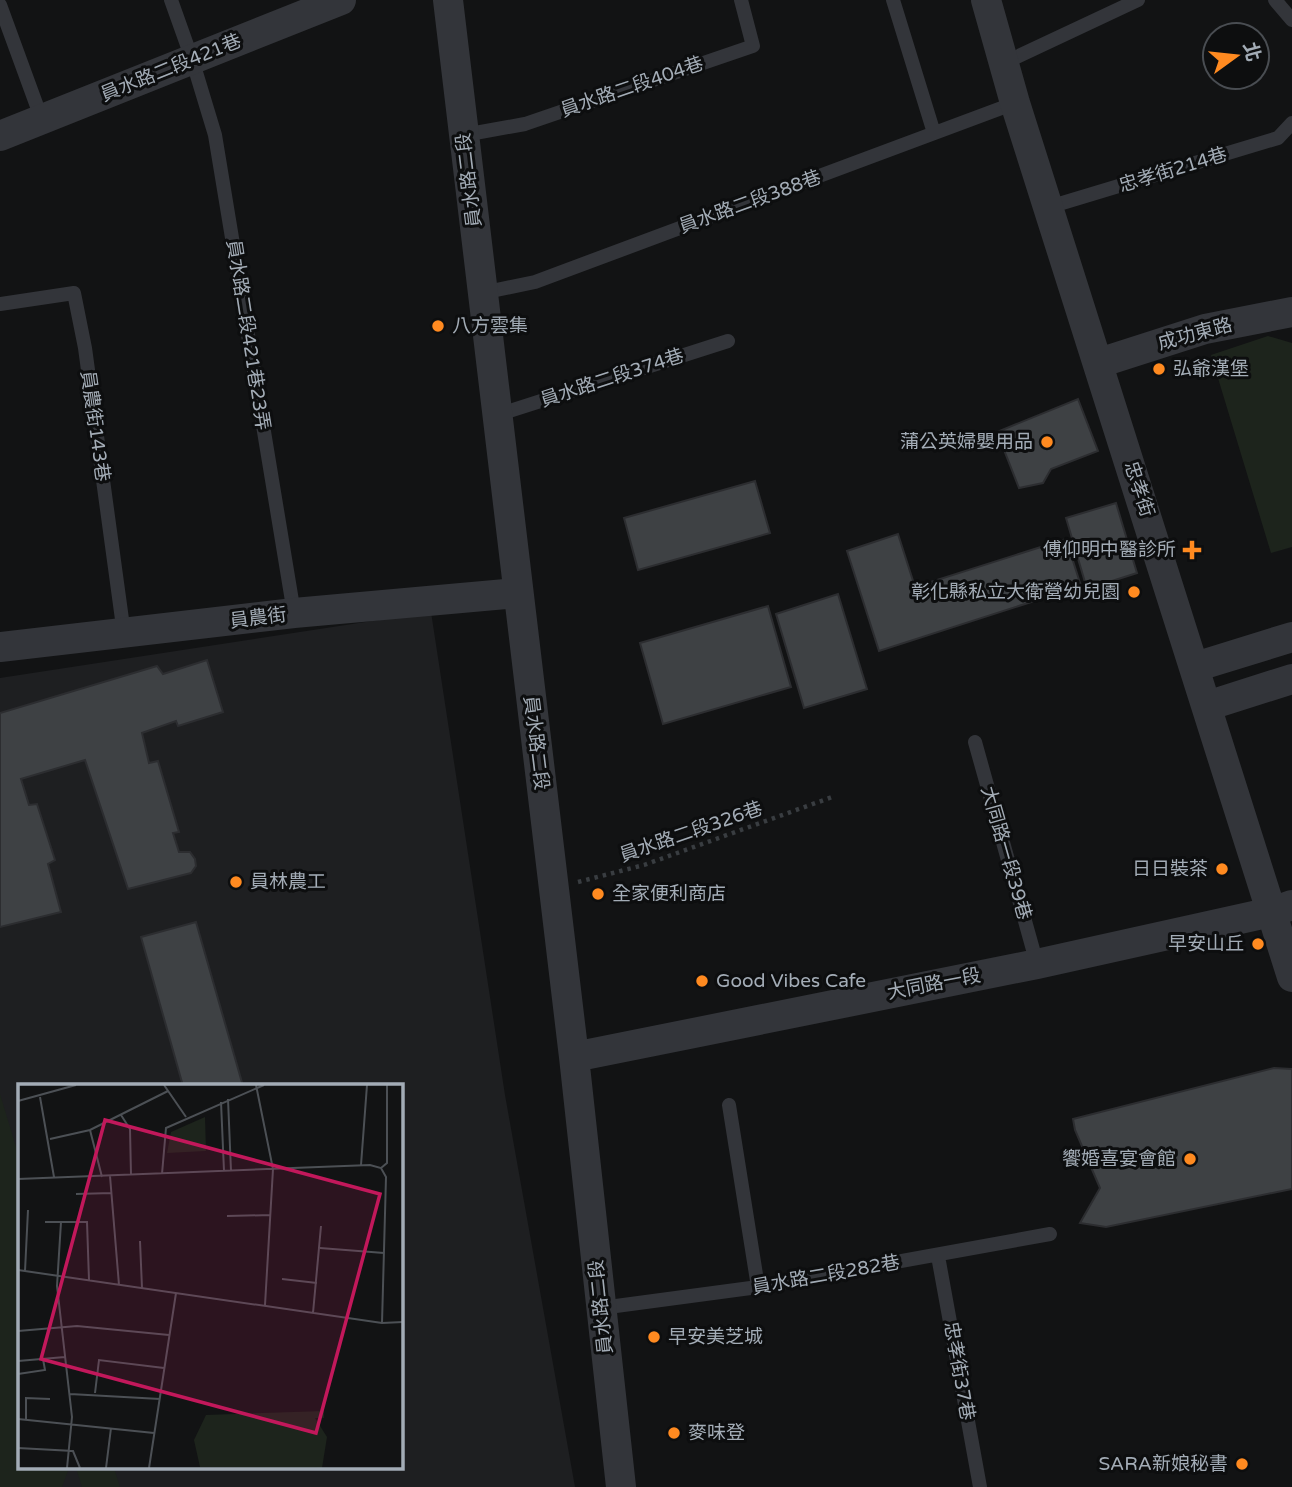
<svg xmlns="http://www.w3.org/2000/svg" width="1292" height="1487" font-family="'Varela Round','Noto Sans TC',sans-serif">
<rect width="100%" height="100%" fill="#121314"/>
<path fill="#1e1f21" fill-rule="evenodd" d="M431,612L505,1095L575,1487H0V678ZM19,1086H401V1468H19Z"/>
<path fill="#1d241c" d="M1268,336L1292,343V547L1271,553L1211,355Z
M0,1094L19,1157V1468H69L62,1487H0Z
M76,1468H114L120,1487H82Z"/>
<path fill="#3e4144" stroke="#2c2d30" stroke-width="2" d="M1078,399L1098,451L1051,469L1043,483L1019,488L997,432Z
M755,481L770,533L638,570L624,518Z
M1116,503L1137,573L1087,589L1066,518Z
M898,534L915,587L1066,539L1081,586L879,651L847,551Z
M838,594L867,689L804,708L776,614Z
M768,606L791,687L663,724L640,643Z
M207,660L223,712L178,726L176,721L142,733L149,763L158,761L179,832L173,833L179,852H190L195,859L196,866L191,873L128,889L85,760L21,779L29,805L37,804L55,860L48,864L61,912L0,927V713L157,666L163,674Z
M196,922L243,1086H183L141,937Z
M1274,1068L1292,1069V1189L1106,1227L1080,1223L1100,1188L1075,1130L1073,1119Z"/>
<g fill="none" stroke-linecap="round" stroke-linejoin="round">
<path stroke="#393d41" stroke-width="4.5" stroke-dasharray="3.5 5" stroke-linecap="butt" d="M578,882L644,865L835,796"/>
<path stroke="#33353a" stroke-width="14" d="M171,0L192,59L215,135L294,613
M893,0L934,133
M1275,0L1292,20
M0,5L42,120
M1004,63L1138,0
M464,135L525,124L753,46L741,0
M1049,207L1278,138L1292,123
M482,293L535,282L1015,103
M0,304L74,293L85,348L124,634
M497,415L728,341
M975,742L1037,964
M729,1105L758,1287
M938,1256L980,1487
M601,1308L758,1287L1050,1234"/>
<path stroke="#33353a" stroke-width="30" d="M448,0L574,1057L621,1487
M986,0L1015,103L1292,977
M0,136L341,0
M1099,363L1205,329L1292,312
M0,647L294,613L517,593
M1195,667L1292,637
M1207,706L1292,679
M574,1057L1037,964L1272,912L1292,905"/>
</g>
<g fill="#ff8a20" stroke="#0d0e0f" stroke-width="2.5">
<circle cx="438" cy="326" r="7"/>
<circle cx="1159" cy="369" r="7"/>
<circle cx="1047" cy="442" r="7"/>
<path d="M1188.5 539.5h7v7h7v7h-7v7h-7v-7h-7v-7h7z"/>
<circle cx="1134" cy="592" r="7"/>
<circle cx="1222" cy="869" r="7"/>
<circle cx="236" cy="882" r="7"/>
<circle cx="598" cy="894" r="7"/>
<circle cx="1258" cy="944" r="7"/>
<circle cx="702" cy="981" r="7"/>
<circle cx="1190" cy="1159" r="7"/>
<circle cx="654" cy="1337" r="7"/>
<circle cx="674" cy="1433" r="7"/>
<circle cx="1242" cy="1464" r="7"/>
</g>
<g text-anchor="middle" dominant-baseline="central" stroke-width="6" stroke-linejoin="round" paint-order="stroke">
<g font-size="19" fill="#a3acb6" stroke="#0d0e0f">
<text transform="translate(171 68) rotate(-22)">員水路二段421巷</text>
<text transform="translate(632 87) rotate(-19)">員水路二段404巷</text>
<text transform="translate(1173 170) rotate(-17)">忠孝街214巷</text>
<text transform="translate(469 180) rotate(-97)">員水路二段</text>
<text transform="translate(750 202) rotate(-20)">員水路二段388巷</text>
<text transform="translate(1195 334) rotate(-15)">成功東路</text>
<text transform="translate(248 335) rotate(81)">員水路二段421巷23弄</text>
<text transform="translate(612 378) rotate(-18)">員水路二段374巷</text>
<text transform="translate(95 426) rotate(82)">員農街143巷</text>
<text transform="translate(1139 489) rotate(72)">忠孝街</text>
<text transform="translate(258 618) rotate(-7)">員農街</text>
<text transform="translate(536 743) rotate(83)">員水路二段</text>
<text transform="translate(691 832) rotate(-19)">員水路二段326巷</text>
<text transform="translate(1006 853) rotate(74)">大同路一段39巷</text>
<text transform="translate(934 984) rotate(-11)">大同路一段</text>
<text transform="translate(826 1275) rotate(-10)">員水路二段282巷</text>
<text transform="translate(601 1307) rotate(-96)">員水路二段</text>
<text transform="translate(959 1371) rotate(80)">忠孝街37巷</text>
</g>
<g font-size="19" fill="#a3acb6" stroke="#0d0e0f" text-anchor="start">
<text x="452" y="326">八方雲集</text>
<text x="1173" y="369">弘爺漢堡</text>
<text x="1033" y="442" text-anchor="end">蒲公英婦嬰用品</text>
<text x="1176" y="550" text-anchor="end">傅仰明中醫診所</text>
<text x="1120" y="592" text-anchor="end">彰化縣私立大衛營幼兒園</text>
<text x="1208" y="869" text-anchor="end">日日裝茶</text>
<text x="250" y="882">員林農工</text>
<text x="612" y="894">全家便利商店</text>
<text x="1244" y="944" text-anchor="end">早安山丘</text>
<text x="716" y="981">Good Vibes Cafe</text>
<text x="1176" y="1159" text-anchor="end">饗婚喜宴會館</text>
<text x="668" y="1337">早安美芝城</text>
<text x="688" y="1433">麥味登</text>
<text x="1228" y="1464" text-anchor="end">SARA新娘秘書</text>
</g>
</g>
<g transform="translate(18 1084)">
<rect width="385" height="385" fill="#121314"/>
<path d="M187,33L188,67L149,69L153,48ZM306,327V334H297L309,353L304,384L182,383L176,356L188,331Z" fill="#1d241c"/>
<path fill="none" stroke="#4c5055" stroke-width="2" d="M146,1L168,33M238,1L255,85L247,221M22,13L36,93M210,15L213,87M0,17L58,1M203,18L206,87M103,31L112,45L113,91M72,46L84,93M32,55L72,46L150,7M343,81L349,1M363,84L369,79V1M144,90L148,44L246,1M92,92L101,201M0,95L352,81L363,84L368,93L364,239M58,110L94,109M209,132L253,131M27,138H43L39,202L54,333L49,384M43,138H69L71,196M122,157L124,204M302,164L366,169M0,186L364,239L385,238M7,187L10,126M264,195L299,199M295,229L303,142M0,247L59,242L151,251M0,277L47,273M0,290L27,286L25,275M77,309L81,276L146,284M52,310L142,315M0,335L136,349M8,336V314L32,315M0,364L55,367L62,384M88,384L93,344M131,384L158,209"/>
<path fill="#c2185b" fill-opacity="0.15" stroke="#c2185b" stroke-width="3.5" d="M87,36L362,110L298,349L23,275Z"/>
<rect width="385" height="385" fill="none" stroke="#a3acb6" stroke-width="3.5"/>
</g>
<g transform="translate(1236 56) rotate(75)"><circle r="33" fill="#0d0e0f" stroke="#494d52" stroke-width="2"/>
<path d="M0-5L12 26L0 18L-12 26Z" fill="#ff8a20"/>
<text y="-10" font-size="19" font-weight="bold" text-anchor="middle" fill="#a3acb6">北</text>
</g>
</svg>
